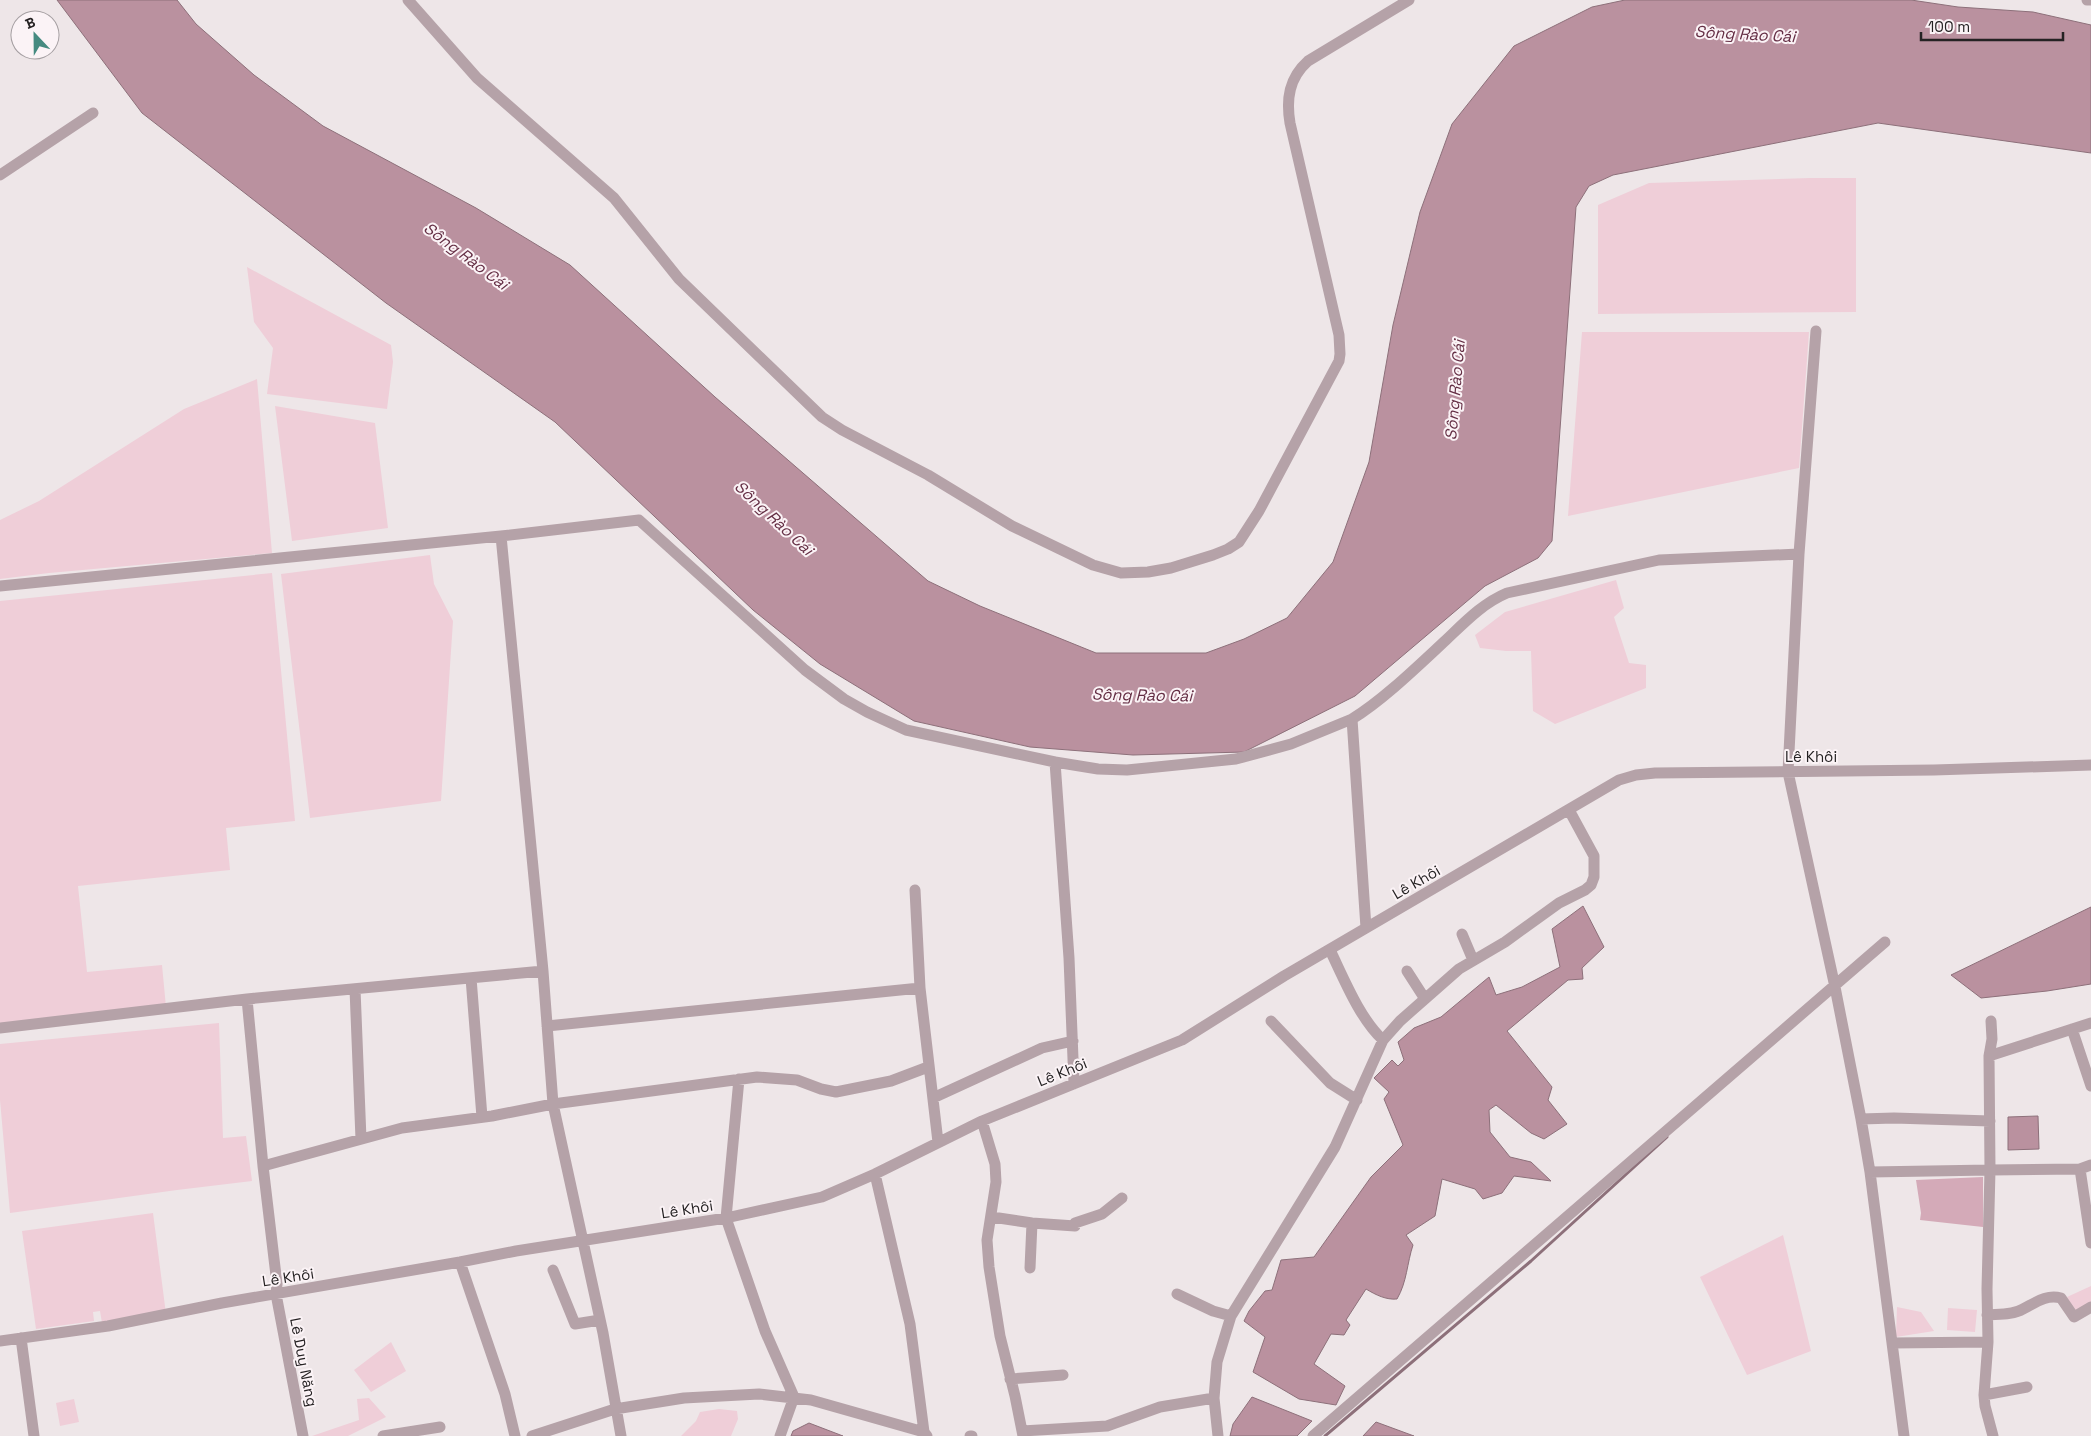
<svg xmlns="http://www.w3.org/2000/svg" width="2091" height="1436" font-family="'Space Grotesk',sans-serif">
<rect width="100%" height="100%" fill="#eee6e8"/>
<path fill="#efced8" d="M1810,178H1856V312L1598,314V205L1649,183Z
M247,267L391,345L393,362L387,409L267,394L273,348L254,322Z
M1582,332H1809L1799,468L1568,516Z
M257,379L272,553L49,573L0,579V520L39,501L184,409Z
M275,406L375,423L388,528L292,541Z
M430,555L434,584L453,621L441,801L310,818L281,574Z
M272,573L295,821L226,828L230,870L78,886L87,972L162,965L166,1007L0,1024V601Z
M1616,580L1624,608L1614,617L1629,663L1646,665V688L1555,724L1533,711L1531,651H1506L1480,648L1475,635L1505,612Z
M219,1023L223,1138L246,1136L252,1181L177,1190L10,1213L0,1100V1044Z
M153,1213L166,1314L102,1323L100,1311L93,1312L94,1321L36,1329L22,1231Z
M1783,1235L1811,1351L1747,1375L1700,1277Z
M2091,1286V1302L2074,1313L2067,1297Z
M1897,1307L1921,1312L1934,1331L1896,1337Z
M1948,1308L1977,1310L1975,1332L1947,1330Z
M391,1342L406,1371L371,1392L354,1370Z
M369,1398L386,1417L348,1436H312L359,1420L357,1399Z
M74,1399L79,1422L60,1426L56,1403Z
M719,1409L737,1411L738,1419L731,1436H681L696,1421L700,1412Z"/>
<path fill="#d4aab8" d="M1983,1177V1227L1920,1220L1921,1213L1916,1180Z"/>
<path fill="#ba919f" stroke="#8d707a" d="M57,0H177L196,24L254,75L323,126L476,208L570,265L715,397L928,581L980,606L1096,653H1206L1244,639L1287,618L1333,562L1369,462L1393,325L1420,212L1452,124L1514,46L1592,7L1625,0H1911L1958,7L2033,12L2091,25V153L1878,123L1613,175L1589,186L1576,207L1552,541L1538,558L1485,586L1355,696L1244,752L1133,755L1030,747L914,721L820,664L753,610L555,422L386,303L142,113Z
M1583,906L1604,947L1582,968L1583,979L1568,980L1507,1031L1552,1087L1548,1100L1567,1124L1544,1139L1531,1133L1496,1105L1489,1110L1490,1132L1510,1157L1531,1162L1551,1181L1514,1176L1502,1193L1483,1199L1475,1189L1442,1179L1435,1216L1406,1235L1413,1245C1407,1263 1407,1282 1397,1299C1386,1300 1376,1295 1366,1289L1346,1320L1350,1325L1344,1335L1331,1334L1314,1364L1345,1386L1336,1405L1299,1399L1253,1372L1265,1337L1244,1321L1249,1311L1265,1291L1272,1290L1281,1260L1314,1257L1371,1177L1403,1145L1384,1099L1389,1092L1374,1078L1392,1060L1398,1066L1404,1060L1398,1042L1414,1028L1441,1017L1489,977L1496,995L1522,987L1560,967L1552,929Z
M2091,907V984L2047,991L1981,998L1951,975Z
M2038,1116L2039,1149L2008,1150V1117Z
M1252,1397L1312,1421L1297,1436H1230L1233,1424Z
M1376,1422L1414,1436H1363Z
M809,1423L843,1436H791L793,1431Z"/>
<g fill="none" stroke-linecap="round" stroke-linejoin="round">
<path stroke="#8d707a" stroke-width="3" d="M1325,1436L1531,1261L1667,1137"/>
<path stroke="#b5a2a8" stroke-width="11" d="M408,0L477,78L614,198L679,279L822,417L842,430L928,475L1012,526L1093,565L1121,573L1148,572L1171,568L1213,555L1228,549L1239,542L1259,511L1339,361L1340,354L1339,335L1290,123C1286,99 1289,78 1308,61L1409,0
M2087,0H2091
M0,175L93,113
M1816,331L1799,554L1788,772L1835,987L1861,1119L1870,1172
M501,536L543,971L553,1104L603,1333L621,1436
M0,586L501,536L639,520L805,670L844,699L867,712L906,730L1055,762
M915,890L920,988L938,1142
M1366,928L1352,719C1382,701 1419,665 1446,640C1465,622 1483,603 1507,593L1659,560L1799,554
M1462,934L1473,960
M1330,950C1344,979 1360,1019 1383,1040
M1407,971L1425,999
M471,978L482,1117
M355,989L361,1139
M247,999L263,1166L277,1284L276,1294L303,1436
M1271,1021L1330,1083L1357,1100
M547,1026L920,988
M0,1028L247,999L543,971
M2072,1029L2091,1086
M1989,1056L1992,1039L1991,1021
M739,1079L726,1218L765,1331L794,1397L780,1436
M1074,1084L1069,958L1055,762L1098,769L1127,770L1236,759L1291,744L1352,719
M933,1098L1042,1048L1073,1041
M1861,1119L1894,1118L1990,1121
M982,1121L995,1164L996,1182L987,1240L989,1267L1000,1336L1015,1396L1023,1436
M263,1166L402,1128L492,1116L553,1104L757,1077L797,1080L821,1089L836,1092L891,1081L928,1067
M2080,1169L2091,1243
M875,1174L910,1324L924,1432
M992,1217L1032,1223L1075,1226
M1075,1223L1102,1214L1122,1198
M460,1262L505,1394L515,1436
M1030,1268L1032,1223
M553,1270L575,1324L600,1320
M1177,1294L1213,1311L1231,1316
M1987,1315C1998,1314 2013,1315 2023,1309C2035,1303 2046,1294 2061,1298L2074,1317L2091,1307
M21,1338L34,1436
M0,1341L108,1326L222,1303L460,1262L516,1251L726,1218L822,1197L875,1174L982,1121L1182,1040L1284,976L1619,780L1636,775L1655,773L1934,770L2091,765
M1892,1343L1988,1342
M1010,1379L1063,1375
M1984,1395L2027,1387
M1022,1431L1107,1426L1160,1407L1214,1398
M383,1436L440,1427
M532,1436L615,1409L684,1398L759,1394L811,1400L924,1432L927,1436
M970,1436H972
M1218,1436L1214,1398L1217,1362L1231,1316L1335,1147L1383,1040L1400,1021L1459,969L1505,942L1559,903L1585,890L1591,885L1594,877V856L1569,810
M1313,1436L1885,942
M1904,1436L1870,1172L1990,1170L1989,1056L2091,1023
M1993,1436L1985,1406L1984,1395L1988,1342L1987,1289L1990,1170L2080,1169L2091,1165"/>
</g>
<g text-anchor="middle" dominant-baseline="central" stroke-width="4" stroke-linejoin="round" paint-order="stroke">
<g font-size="15" fill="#252223" stroke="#fbf3f6">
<text x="1811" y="756">Lê Khôi</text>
<text transform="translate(1416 882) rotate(-30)">Lê Khôi</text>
<text transform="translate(1062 1072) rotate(-22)">Lê Khôi</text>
<text transform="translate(687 1209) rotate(-9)">Lê Khôi</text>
<text transform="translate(288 1277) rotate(-9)">Lê Khôi</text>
<text transform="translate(304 1362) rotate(79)">Lê Duy Năng</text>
</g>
<g font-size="16" font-style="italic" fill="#642e44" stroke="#fbf3f6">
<text transform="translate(1745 34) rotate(3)">Sông Rào Cái</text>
<text transform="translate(466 256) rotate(37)">Sông Rào Cái</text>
<text transform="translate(1455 390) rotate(-85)">Sông Rào Cái</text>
<text transform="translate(774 518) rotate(43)">Sông Rào Cái</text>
<text transform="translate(1142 695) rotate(1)">Sông Rào Cái</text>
</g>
</g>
<g transform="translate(35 35) rotate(338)"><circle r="24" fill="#fbf3f6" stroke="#a59fa2"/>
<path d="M0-4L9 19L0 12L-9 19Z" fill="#458a80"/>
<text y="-8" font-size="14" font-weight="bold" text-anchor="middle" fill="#252223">B</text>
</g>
<path d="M1921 32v8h142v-8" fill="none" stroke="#252223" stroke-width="2.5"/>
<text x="1928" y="32" font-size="15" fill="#252223" stroke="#fbf3f6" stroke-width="4" paint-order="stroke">100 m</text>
</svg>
